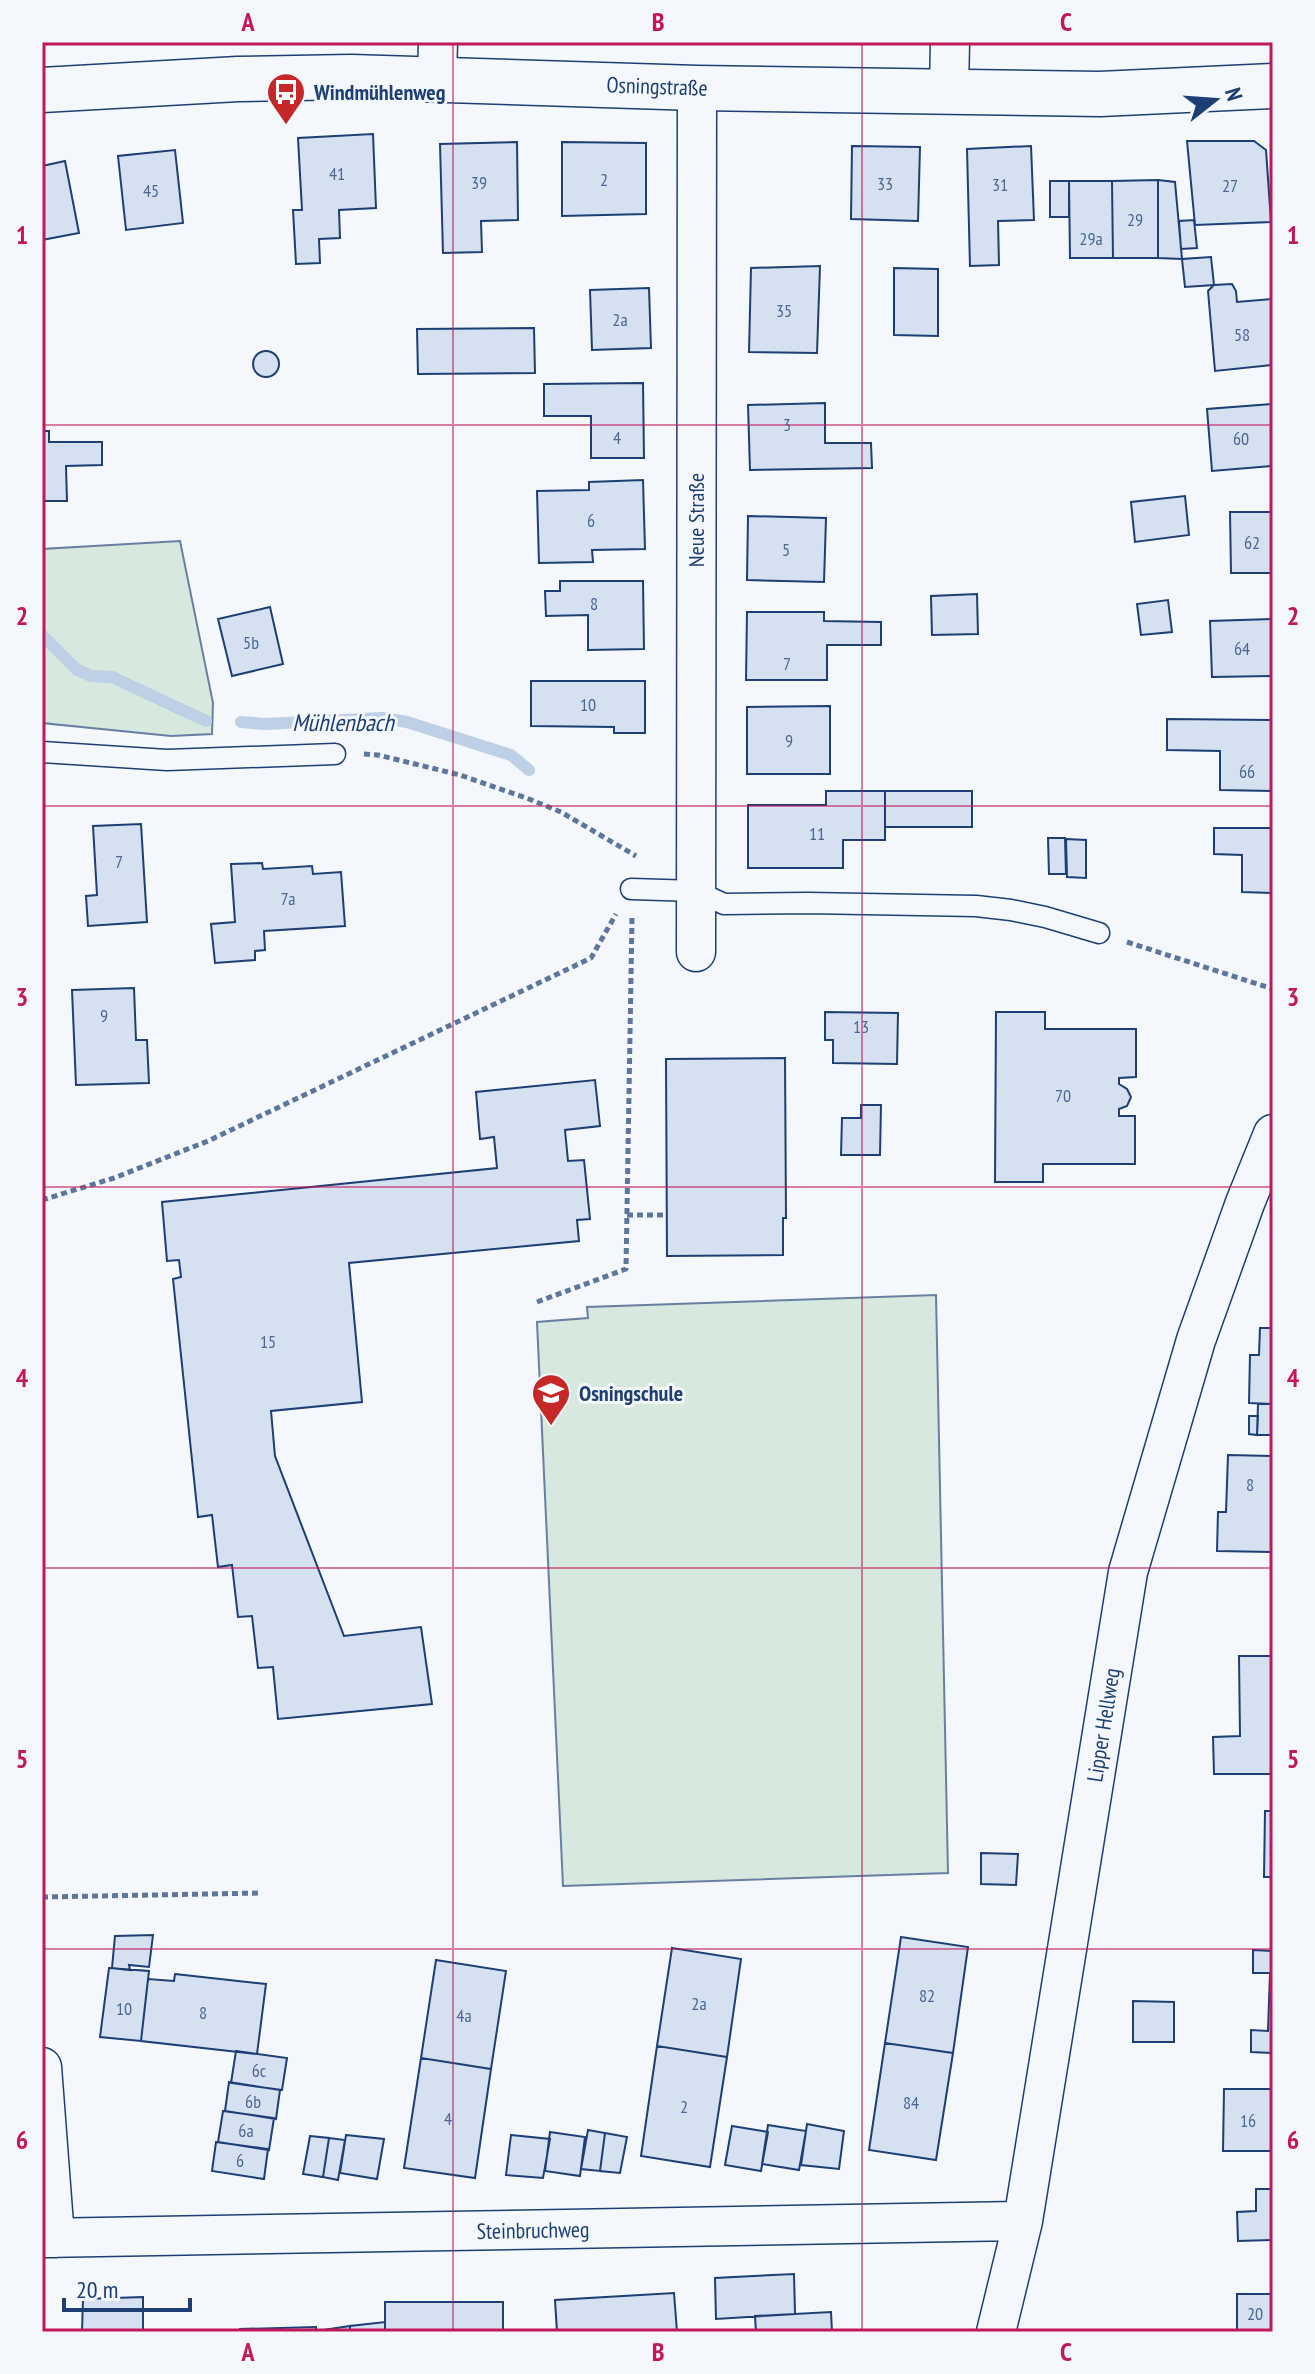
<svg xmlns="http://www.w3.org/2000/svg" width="1315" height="2374" font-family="'PT Sans Narrow',sans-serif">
<rect width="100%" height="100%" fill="#f4f7fb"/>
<path fill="#d7e8df" stroke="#687fa3" stroke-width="2" d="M180,541L213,703L212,734L171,736L42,723V549Z
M936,1295L948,1873L563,1886L537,1322L588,1318L587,1307Z"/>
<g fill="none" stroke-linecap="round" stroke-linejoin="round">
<path stroke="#bed0e5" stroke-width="12" d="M42,635L76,669L91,676L112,677L206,721
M241,722L264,724L382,718L407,722L511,755L529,770"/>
</g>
<path fill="#d5e0f0" stroke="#1d3f73" stroke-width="2" d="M373,134L376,208L339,210L340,238L319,239L320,263L296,264L293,210H302L298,138Z
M1187,141H1254L1266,150L1271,222L1195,225Z
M517,142L518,220L481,221L482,252L443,253L440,144Z
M562,142L646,143V214L562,216Z
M852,146L920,147L918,221L851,219Z
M1031,146L1034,220L998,221L999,265L970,266L967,149Z
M175,150L183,223L126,230L118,156Z
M65,161L79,233L42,240V166Z
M1158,180V258H1113L1112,181Z
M1158,180L1175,182L1182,259L1158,258Z
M1050,181H1069V217H1050Z
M1069,181H1112L1113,258H1070Z
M1194,220L1197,248L1181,249L1179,221Z
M1211,257L1214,285L1185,287L1182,259Z
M820,266L817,353L749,352L751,268Z
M894,268L938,269V336L894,335Z
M1232,284L1236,291L1237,302L1273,299V365L1215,371L1208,291L1214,285Z
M649,288L651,348L592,350L590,290Z
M534,328L535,373L418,374L417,329Z
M253 364a13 13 0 1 1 26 0a13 13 0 1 1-26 0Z
M643,383L644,458H591V416H544V384Z
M825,403V443H871L872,468L750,470L748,405Z
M1273,404V466L1212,471L1207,409Z
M42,431H49V442H102V465L66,466L67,501H42Z
M643,480L645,549L592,550L593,562L539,563L537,491L589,490V482Z
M1185,496L1189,535L1135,542L1131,502Z
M1230,512H1273V573H1231Z
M748,516L826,518L824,582L747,580Z
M560,581H643L644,649L588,650V615L546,616L545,591H560Z
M977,594L978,634L932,635L931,596Z
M1168,600L1172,632L1141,635L1137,604Z
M270,607L283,664L232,676L218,619Z
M747,612H824V621L881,622V645H827V680H746Z
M1273,619V676L1212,677L1210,621Z
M531,681H645V733H614V727L531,726Z
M830,706V774H747V707Z
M1167,719L1273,720V791L1220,790V751L1167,750Z
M826,791H885V840H843V868H748V805H826Z
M885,791H972V827H885Z
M141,824L147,922L88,926L86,896L97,895L93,826Z
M1214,828H1273V893L1242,892V855L1214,854Z
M1048,838H1065L1066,874H1049Z
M1066,839L1086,840V878L1067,877Z
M262,863L263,869L312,866L313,874L341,872L345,926L264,931L265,950L255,951V960L215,963L211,924L235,922L231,864Z
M134,988L136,1040H147L149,1083L76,1085L72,990Z
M825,1012L898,1013L897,1064L833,1063V1040H825Z
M996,1012H1045V1029H1136V1077L1119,1078V1084L1127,1089L1131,1097L1127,1106L1119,1109V1116H1135V1164H1043V1182H995Z
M785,1058L786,1218H783V1255L667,1256L666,1059Z
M595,1080L600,1126L565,1130L568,1161L584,1160L590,1219L577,1220L579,1241L349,1263L362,1402L271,1411L275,1456L344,1636L421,1627L432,1704L278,1719L273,1667L258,1668L252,1616L238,1617L232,1565L218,1567L212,1515L198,1517L173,1279L181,1277L179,1260L167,1261L162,1202L497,1168L494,1137L480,1139L476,1092Z
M861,1105H881L880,1155H841L842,1118H861Z
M1260,1328H1273V1404L1249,1403L1250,1355H1259Z
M1258,1404H1273V1435H1257Z
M1249,1416H1258L1257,1435L1249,1434Z
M1228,1455L1273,1456V1552L1217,1551L1218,1512H1226Z
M1239,1656H1273V1774H1214L1213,1737L1240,1736Z
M1265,1811H1273V1877H1264Z
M981,1853L1018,1854L1016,1885L981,1884Z
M153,1935L149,1967L129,1965L130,1970L112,1968L115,1936Z
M901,1937L968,1947L953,2053L885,2043Z
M672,1948L741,1959L727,2057L657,2046Z
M1253,1950L1273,1951V2001H1269L1270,1973H1253Z
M436,1960L506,1971L491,2069L421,2058Z
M109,1968L149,1971L141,2041L100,2037Z
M175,1974L266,1984L257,2054L141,2041L148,1979L174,1981Z
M1133,2001L1174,2002V2042H1133Z
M1269,2001H1273V2053L1251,2052V2030L1268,2031Z
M885,2043L953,2053L936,2160L869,2150Z
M657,2046L727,2057L710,2167L641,2156Z
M236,2051L287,2058L282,2090L231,2083Z
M421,2058L491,2069L475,2178L404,2168Z
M229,2082L280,2090L276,2119L225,2111Z
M1224,2089H1273V2151H1223Z
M223,2111L274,2118L269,2150L218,2142Z
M807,2124L844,2131L839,2169L801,2165Z
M768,2125L806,2131L799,2170L762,2164Z
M732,2126L768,2132L761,2171L725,2165Z
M588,2130L605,2133L600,2171L581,2169Z
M550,2132L585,2137L580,2176L545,2171Z
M605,2133L627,2137L620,2173L600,2171Z
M346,2135L384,2139L377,2179L340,2173Z
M511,2135L550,2139L543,2178L506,2175Z
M310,2136L329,2138L323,2177L303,2174Z
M329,2138L345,2140L338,2180L323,2177Z
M216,2142L268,2149L264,2179L212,2171Z
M1256,2189H1273V2240L1238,2241L1237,2212L1256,2211Z
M794,2274L795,2314L716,2319L715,2278Z
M674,2293L677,2332H557L555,2300Z
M1237,2294H1273V2332H1237Z
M143,2297V2332H82L83,2299Z
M385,2302H503V2332H385Z
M831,2312L832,2332H756L755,2316Z
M385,2322V2332H350V2326Z
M350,2326V2332H316V2331Z
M316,2327V2332H240V2329Z"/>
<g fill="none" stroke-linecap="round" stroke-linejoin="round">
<defs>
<path id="lane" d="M42,752L167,760L335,754
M631,889L696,891L724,904L808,903L976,906L1011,910L1045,917L1099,933"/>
<path id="street" d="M437,78L438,42
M949,91L950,42
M696,952L697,88
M42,2067L55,2238
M42,2238L1023,2221
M996,2332L1023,2221L1128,1572L1196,1340L1245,1203L1273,1134"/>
<path id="secondary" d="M42,90L238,79L351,77L697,88L1100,94L1273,86"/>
</defs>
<use href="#lane" stroke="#1d3f73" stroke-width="23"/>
<use href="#street" stroke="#1d3f73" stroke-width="41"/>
<use href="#secondary" stroke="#1d3f73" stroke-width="47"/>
<path stroke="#5e769c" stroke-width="5" stroke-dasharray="6 4" stroke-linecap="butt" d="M364,754L378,755L460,775L529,799L561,812L636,856
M1127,942L1273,989
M42,1200L114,1178L208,1141L591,958L616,914
M627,1215H667
M537,1302L626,1269L632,918
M42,1897L261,1893"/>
<use href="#lane" stroke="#f4f7fb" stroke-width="20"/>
<use href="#street" stroke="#f4f7fb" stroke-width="38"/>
<use href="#secondary" stroke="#f4f7fb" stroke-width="44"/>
</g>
<path fill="none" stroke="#c2185b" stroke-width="2" stroke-opacity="0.55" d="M453,42V2332M862,42V2332M42,425H1273M42,806H1273M42,1187H1273M42,1568H1273M42,1949H1273"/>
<defs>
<symbol id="bus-pin" viewBox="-11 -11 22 30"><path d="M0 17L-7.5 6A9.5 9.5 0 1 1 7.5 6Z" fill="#c62828" stroke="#f4f7fb"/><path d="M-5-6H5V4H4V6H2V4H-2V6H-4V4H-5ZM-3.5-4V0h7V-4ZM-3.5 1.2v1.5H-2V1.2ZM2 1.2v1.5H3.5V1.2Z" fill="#fff"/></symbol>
<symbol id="school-pin" viewBox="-11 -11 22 30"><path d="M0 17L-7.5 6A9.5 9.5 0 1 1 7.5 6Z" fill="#c62828" stroke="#f4f7fb"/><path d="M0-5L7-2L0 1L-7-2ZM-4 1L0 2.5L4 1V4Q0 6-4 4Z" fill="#fff"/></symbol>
</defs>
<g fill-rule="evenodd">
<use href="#bus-pin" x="264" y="70" width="44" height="60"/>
<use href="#school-pin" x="529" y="1371" width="44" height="60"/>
</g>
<g text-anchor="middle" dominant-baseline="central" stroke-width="6" stroke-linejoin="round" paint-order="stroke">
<g font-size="18" fill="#4b6792">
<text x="337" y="173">41</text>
<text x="604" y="179">2</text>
<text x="479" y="182">39</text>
<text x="885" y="183">33</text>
<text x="1000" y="184">31</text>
<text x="1230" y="185">27</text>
<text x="151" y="190">45</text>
<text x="1135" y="219">29</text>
<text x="1091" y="238">29a</text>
<text x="784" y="310">35</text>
<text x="620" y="319">2a</text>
<text x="1242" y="334">58</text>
<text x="787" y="424">3</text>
<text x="617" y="437">4</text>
<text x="1241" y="438">60</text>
<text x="591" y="520">6</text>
<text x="1252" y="542">62</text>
<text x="786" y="549">5</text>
<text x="594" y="603">8</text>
<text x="251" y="642">5b</text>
<text x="1242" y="648">64</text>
<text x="787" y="663">7</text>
<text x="588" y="704">10</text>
<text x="789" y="740">9</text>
<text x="1247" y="771">66</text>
<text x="817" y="833">11</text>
<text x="119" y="861">7</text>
<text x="288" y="898">7a</text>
<text x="104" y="1015">9</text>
<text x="861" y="1026">13</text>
<text x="1063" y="1095">70</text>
<text x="268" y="1341">15</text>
<text x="1250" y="1484">8</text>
<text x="927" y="1995">82</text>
<text x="699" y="2003">2a</text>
<text x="124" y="2008">10</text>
<text x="203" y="2012">8</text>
<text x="464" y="2015">4a</text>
<text x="259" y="2070">6c</text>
<text x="253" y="2101">6b</text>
<text x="911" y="2102">84</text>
<text x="684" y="2106">2</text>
<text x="448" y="2118">4</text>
<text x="1248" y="2120">16</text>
<text x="246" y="2130">6a</text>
<text x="240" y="2160">6</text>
<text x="1255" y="2313">20</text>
</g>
<g font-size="22" fill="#1d3f73" stroke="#f4f7fb">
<text transform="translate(657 86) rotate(2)">Osningstraße</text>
<text transform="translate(696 520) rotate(-90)">Neue Straße</text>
<text transform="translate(1103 1725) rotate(-81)">Lipper Hellweg</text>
<text transform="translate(533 2230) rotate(-1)">Steinbruchweg</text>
</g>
<g font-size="22" font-weight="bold" fill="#1d3f73" stroke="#f4f7fb" text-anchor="start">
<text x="314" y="92">Windmühlenweg</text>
<text x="579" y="1393">Osningschule</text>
</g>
<g font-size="24" font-style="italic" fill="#1d3f73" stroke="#f4f7fb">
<text x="343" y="722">Mühlenbach</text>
</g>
</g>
<rect width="1315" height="2374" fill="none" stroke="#f4f7fb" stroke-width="88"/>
<g transform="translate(1215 100) rotate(73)" stroke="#f4f7fb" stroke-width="6" paint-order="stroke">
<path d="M0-6L14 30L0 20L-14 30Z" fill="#1d3f73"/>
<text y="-12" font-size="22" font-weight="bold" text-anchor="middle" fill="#1d3f73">N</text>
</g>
<path d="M64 2298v12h126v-12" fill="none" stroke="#1d3f73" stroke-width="4"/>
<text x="76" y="2298" font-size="24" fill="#1d3f73" stroke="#f4f7fb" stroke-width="6" paint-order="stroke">20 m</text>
<rect x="44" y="44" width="1227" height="2286" fill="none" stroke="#c2185b" stroke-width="3"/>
<g font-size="26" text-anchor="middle" font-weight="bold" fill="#c2185b">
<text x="248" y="31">A</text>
<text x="658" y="31">B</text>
<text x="1066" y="31">C</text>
<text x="22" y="244">1</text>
<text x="1293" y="244">1</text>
<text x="22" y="625">2</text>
<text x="1293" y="625">2</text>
<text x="22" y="1006">3</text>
<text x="1293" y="1006">3</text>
<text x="22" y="1387">4</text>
<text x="1293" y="1387">4</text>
<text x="22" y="1768">5</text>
<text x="1293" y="1768">5</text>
<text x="22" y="2149">6</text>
<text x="1293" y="2149">6</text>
<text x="248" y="2361">A</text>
<text x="658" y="2361">B</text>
<text x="1066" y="2361">C</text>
</g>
</svg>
